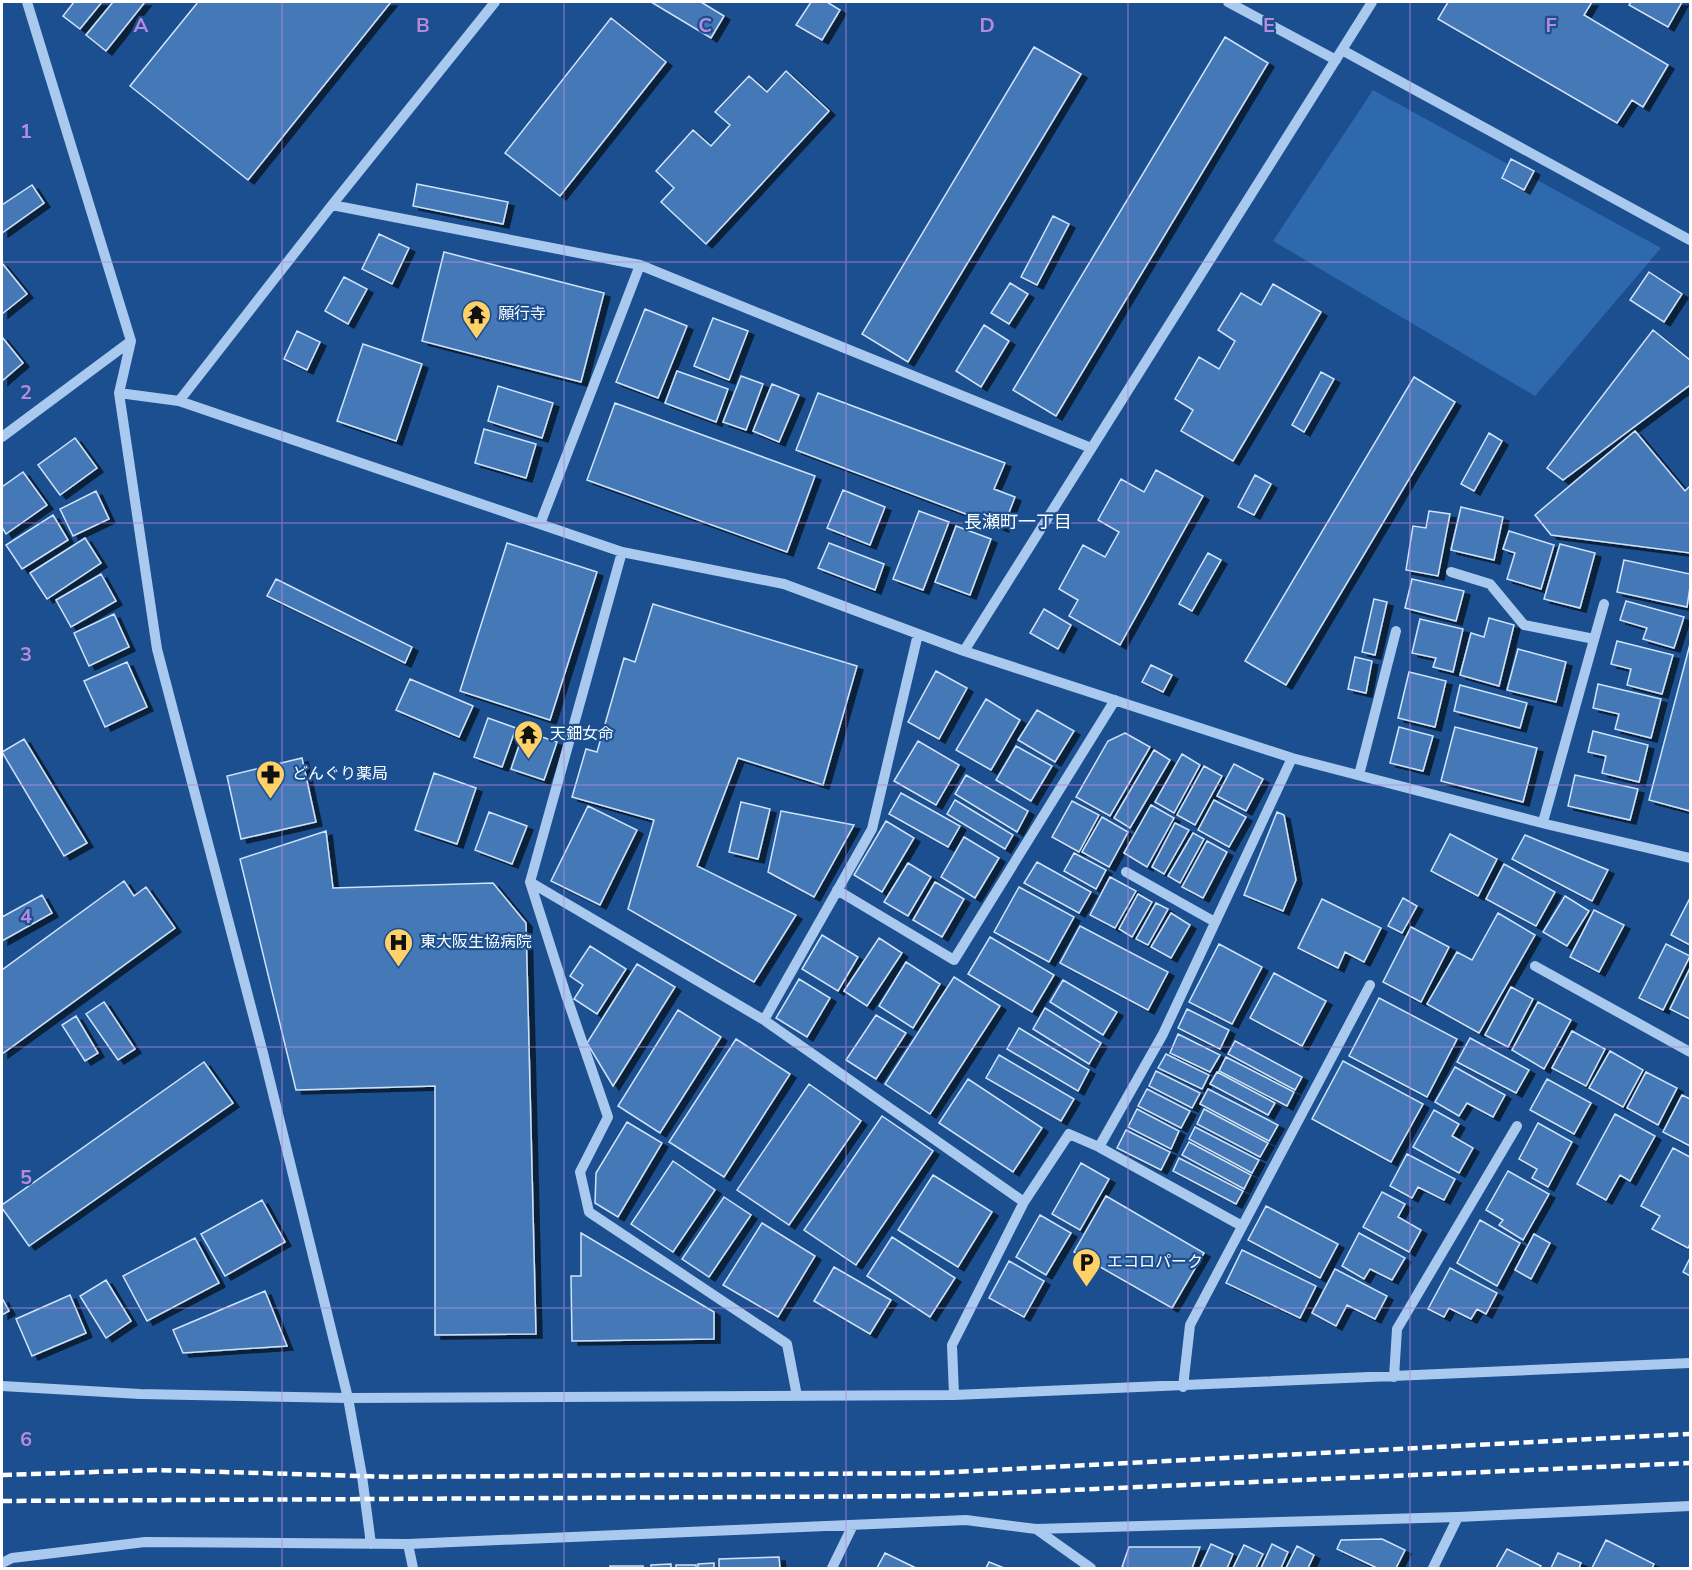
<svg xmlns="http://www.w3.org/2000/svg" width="1692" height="1570" font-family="'Nunito Sans','Noto Sans JP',sans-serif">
<defs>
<filter id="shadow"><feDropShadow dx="6" dy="4" stdDeviation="0" flood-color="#0009"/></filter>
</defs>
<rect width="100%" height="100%" fill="#1b4f8f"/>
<path fill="#2e69ad" d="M1373,90L1661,248L1535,396L1273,241Z"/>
<path fill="#4478b7" stroke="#cfe3fa" stroke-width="1.5" filter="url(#shadow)" d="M74,2H102L80,29L63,16Z
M113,2H145L106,51L86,35Z
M198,2H391L248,180L130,86Z
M651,2H701L724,16L711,38Z
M811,2H827L840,10L822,40L796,25Z
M1448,2H1592L1584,15L1668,65L1643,107L1632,100L1617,123L1438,19Z
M1631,2H1682L1668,27L1629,5Z
M611,18L666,62L560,196L505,153Z
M1225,37L1268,63L1056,416L1013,390Z
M1034,47L1081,74L908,362L862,334Z
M786,71L829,111L706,244L661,202L674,188L656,171L693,130L711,146L730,125L715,112L749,76L767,92Z
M1511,159L1534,171L1524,190L1502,178Z
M417,184L508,202L503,224L413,206Z
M32,185L44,203L2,233V205Z
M1053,216L1069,224L1037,285L1021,277Z
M379,234L409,248L392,284L362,269Z
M444,252L604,293L581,382L422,341Z
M2,263L27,294L2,314Z
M1649,272L1682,294L1664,322L1630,300Z
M344,277L367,289L348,324L325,311Z
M1010,283L1028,294L1009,324L991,313Z
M1273,284L1321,312L1233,461L1181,431L1193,410L1175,399L1199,357L1219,369L1235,341L1218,330L1241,293L1261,305Z
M645,309L687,326L658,398L616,382Z
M713,318L748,331L729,380L694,366Z
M984,325L1009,341L981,387L956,371Z
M1653,330L1690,360V385L1563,480L1547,468Z
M297,331L320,342L307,370L284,359Z
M2,337L23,363L2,381Z
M363,344L422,364L396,441L337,421Z
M677,371L728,389L716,422L665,403Z
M1321,372L1334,379L1304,432L1292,425Z
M741,376L763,384L746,430L723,422Z
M1414,377L1455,402L1286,685L1245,661Z
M772,384L799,395L779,442L753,431Z
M498,386L553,403L542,438L488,421Z
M818,393L1005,463L994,489L1015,497L1003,528L796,450Z
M615,403L815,476L787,552L587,480Z
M484,429L536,444L526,478L475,463Z
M1635,431L1685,491L1690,486V553L1551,535L1535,515Z
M1489,433L1502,441L1474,491L1461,484Z
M75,438L97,468L60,495L38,465Z
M1156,470L1203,496L1120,645L1069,616L1078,600L1059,589L1083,545L1105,557L1119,532L1098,520L1121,479L1144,492Z
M23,472L47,505L6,534L2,527V487Z
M1255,475L1271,484L1254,515L1238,507Z
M843,490L885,507L870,545L827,528Z
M96,491L109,519L73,536L60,509Z
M1461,507L1503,517L1494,560L1451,550Z
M919,511L949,522L923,590L893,579Z
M1429,511L1450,514L1438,576L1406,570L1413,526L1426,528Z
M53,515L68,540L22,569L6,545Z
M956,526L991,539L970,595L935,582Z
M1509,531L1554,545L1541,589L1507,579L1515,553L1503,549Z
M85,538L101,563L47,599L30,573Z
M507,543L597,572L550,720L460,691Z
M829,543L884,564L875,590L818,568Z
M1560,544L1595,553L1580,608L1544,599Z
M1208,553L1221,560L1192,611L1179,604Z
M1624,560L1690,574V587L1687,607L1617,592Z
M101,574L116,601L71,627L56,600Z
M276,579L412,647L405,663L267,596Z
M1412,579L1464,591L1456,621L1405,608Z
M1374,599L1387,602L1375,655L1362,652Z
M1626,601L1684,617L1674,648L1643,639L1647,628L1620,620Z
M653,604L857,666L823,785L738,758L697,866L796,915L754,982L628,909L654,820L572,797L586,749L597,752L624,658L635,662Z
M1044,609L1071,625L1058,649L1030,633Z
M114,614L129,647L89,666L74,633Z
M1489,618L1514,625L1499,686L1460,675L1471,633L1484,637Z
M1420,619L1463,629L1453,672L1433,667L1436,658L1412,653Z
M1617,641L1673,655L1662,694L1627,685L1631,669L1611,664Z
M1690,644V811L1649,800Z
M1518,649L1566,662L1556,702L1507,690Z
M1355,657L1372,661L1366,693L1348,689Z
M127,662L147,707L105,727L84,681Z
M1151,665L1172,675L1163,692L1142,682Z
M936,671L967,688L939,739L908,722Z
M1409,672L1446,681L1435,727L1398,718Z
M410,679L473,706L459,737L396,710Z
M1598,684L1661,699L1651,738L1615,729L1619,714L1593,708Z
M1460,685L1527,703L1520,728L1454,711Z
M986,699L1020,720L991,770L956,750Z
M1037,710L1074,731L1055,762L1018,740Z
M488,718L516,728L502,767L474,757Z
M1399,727L1433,736L1423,771L1390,763Z
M1455,727L1537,748L1523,802L1441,781Z
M524,731L557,742L544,780L511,769Z
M1593,731L1648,745L1639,782L1602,773L1606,756L1588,752Z
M1125,733L1150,747L1110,816L1076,797L1108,741Z
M24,739L87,843L64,856L2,752Z
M918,741L959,765L936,805L894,781Z
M1016,746L1052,766L1031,801L996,780Z
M1154,750L1170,760L1130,828L1114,818Z
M1182,754L1200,765L1174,813L1155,802Z
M302,758L316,822L241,839L227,776Z
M1234,764L1263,779L1246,811L1217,796Z
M1204,766L1222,776L1195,825L1177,815Z
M434,773L476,788L457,844L415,830Z
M966,775L1028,811L1017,832L955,794Z
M1575,775L1638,789L1630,820L1568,806Z
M901,793L960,826L948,847L889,814Z
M955,800L1013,835L1005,849L947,814Z
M1214,800L1246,817L1229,847L1198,830Z
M1072,801L1099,815L1079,852L1052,837Z
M741,802L770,809L758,859L729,852Z
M1151,805L1174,818L1147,867L1124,853Z
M588,806L637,830L600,905L551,881Z
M781,811L854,825L814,897L768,872Z
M489,812L527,826L512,864L475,850Z
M1277,812L1284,815L1296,880L1283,911L1244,895Z
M1102,817L1128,832L1109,867L1082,852Z
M886,821L914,838L882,892L854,875Z
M1175,823L1189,830L1164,874L1152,867Z
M326,831L333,888L493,883L526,923L536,1334L435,1335V1086L296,1090L240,859Z
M1193,833L1204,839L1180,883L1168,876Z
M1450,834L1497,859L1478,896L1431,871Z
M1525,835L1608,870L1592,901L1512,859Z
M964,837L999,858L975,898L941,877Z
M1207,841L1227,852L1203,898L1182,887Z
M1074,853L1106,870L1096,889L1064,871Z
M1037,862L1091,892L1079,913L1024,883Z
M908,863L931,877L908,916L884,902Z
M1504,864L1555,892L1536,926L1486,899Z
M1110,877L1136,891L1115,928L1090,915Z
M124,881L134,896L146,887L175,928L2,1054V970Z
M935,882L964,899L942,937L913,920Z
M1019,887L1074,917L1049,962L994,932Z
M1138,894L1152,902L1132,937L1119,929Z
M42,895L52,913L2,941V917Z
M1565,896L1589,911L1567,946L1543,932Z
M1403,898L1417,906L1402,933L1388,926Z
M1690,898V945L1671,935Z
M1322,899L1381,928L1364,962L1345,952L1338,968L1298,948Z
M1156,903L1168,909L1148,945L1136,939Z
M1594,910L1624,925L1599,972L1570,957Z
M1171,913L1190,925L1171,958L1151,947Z
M1498,913L1535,935L1479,1033L1427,1004L1457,952L1472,960Z
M1080,926L1168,972L1148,1010L1060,963Z
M1411,927L1449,947L1421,1002L1383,982Z
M822,935L858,957L838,991L802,969Z
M990,937L1054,975L1032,1012L968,974Z
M879,938L902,953L867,1006L844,991Z
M1219,944L1262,967L1232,1024L1189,1002Z
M1666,944L1690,956L1663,1010L1639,998Z
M590,946L626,969L597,1014L574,999L583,985L570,976Z
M906,962L940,984L913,1028L879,1006Z
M637,964L675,987L613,1086L587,1043Z
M1690,968V1019L1670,1009Z
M1274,973L1326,1001L1302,1046L1250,1018Z
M954,977L1000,1006L930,1114L885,1084Z
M799,979L830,998L807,1037L776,1018Z
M1063,980L1117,1012L1103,1035L1050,1002Z
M1511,987L1533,999L1508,1047L1485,1035Z
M1379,998L1457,1039L1427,1097L1349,1056Z
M104,1002L135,1049L118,1060L86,1014Z
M1538,1002L1571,1020L1544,1069L1512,1050Z
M1045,1008L1101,1043L1089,1064L1033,1029Z
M1187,1009L1229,1030L1220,1049L1178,1028Z
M678,1010L721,1037L660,1133L618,1106Z
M876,1015L906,1033L876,1079L846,1060Z
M76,1016L98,1053L85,1061L62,1025Z
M1019,1028L1089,1070L1078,1091L1007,1049Z
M1572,1031L1605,1049L1586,1086L1552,1068Z
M1178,1034L1220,1055L1210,1072L1170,1053Z
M1470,1038L1529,1070L1516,1093L1457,1062Z
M736,1039L790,1074L724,1177L669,1142Z
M1235,1041L1302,1077L1295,1090L1228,1054Z
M1610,1051L1643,1070L1623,1107L1589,1088Z
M1166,1054L1209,1075L1202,1089L1158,1068Z
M999,1055L1074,1099L1061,1121L986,1078Z
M1226,1057L1294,1092L1287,1106L1219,1071Z
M1343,1061L1423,1104L1391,1162L1312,1119Z
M204,1062L233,1103L29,1246L2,1208V1205Z
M1455,1067L1505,1095L1493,1117L1467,1103L1459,1116L1435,1102Z
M1156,1071L1200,1093L1192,1108L1149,1086Z
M1217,1072L1275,1103L1268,1115L1210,1084Z
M1646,1072L1677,1088L1658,1125L1627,1108Z
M968,1079L1042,1128L1013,1172L939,1123Z
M1547,1079L1591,1103L1574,1134L1530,1110Z
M809,1084L861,1121L789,1225L737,1190Z
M1147,1089L1190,1111L1181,1128L1138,1106Z
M1208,1089L1278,1125L1269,1141L1200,1104Z
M1682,1095L1690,1099V1146L1663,1132Z
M1137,1109L1179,1131L1171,1149L1128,1127Z
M1204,1109L1268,1143L1260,1157L1197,1124Z
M1434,1110L1459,1124L1452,1136L1473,1148L1459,1173L1413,1147Z
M1615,1114L1655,1136L1630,1181L1620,1175L1606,1200L1577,1184Z
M882,1116L933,1151L856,1265L804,1230Z
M627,1122L662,1143L618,1217L595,1203L596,1173Z
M1538,1123L1572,1142L1548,1187L1532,1178L1537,1169L1519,1159Z
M1195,1127L1259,1160L1252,1173L1189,1139Z
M1126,1130L1170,1152L1161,1170L1117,1148Z
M1189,1142L1251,1175L1244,1189L1182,1155Z
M1673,1148L1690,1157V1244L1688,1248L1652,1229L1660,1216L1641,1206Z
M1407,1154L1455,1179L1444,1200L1418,1187L1412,1198L1390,1186Z
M1179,1158L1243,1191L1236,1204L1173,1171Z
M673,1161L715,1190L673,1252L631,1224Z
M1081,1163L1109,1179L1080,1230L1052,1214Z
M1508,1171L1549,1194L1523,1240L1499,1225L1503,1220L1486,1210Z
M933,1175L992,1212L958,1267L898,1230Z
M1382,1192L1405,1204L1398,1217L1421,1230L1409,1252L1363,1227Z
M1106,1196L1204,1253L1172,1308L1074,1252Z
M724,1197L751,1215L709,1277L682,1259Z
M262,1200L285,1242L225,1276L201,1234Z
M1266,1206L1338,1244L1320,1278L1248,1240Z
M1040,1215L1071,1233L1046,1275L1016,1257Z
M1480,1220L1520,1243L1497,1286L1457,1263Z
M762,1223L815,1256L778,1317L723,1285Z
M581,1233L714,1312V1339L572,1341L571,1276H581Z
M1359,1233L1405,1258L1392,1280L1370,1269L1364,1279L1342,1266Z
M1534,1234L1550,1243L1531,1279L1515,1270Z
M892,1237L955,1278L930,1317L867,1276Z
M195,1238L219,1283L147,1321L123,1276Z
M1242,1250L1316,1286L1300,1318L1226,1283Z
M1690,1258V1276L1683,1272Z
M1009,1261L1044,1281L1024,1317L989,1298Z
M834,1267L891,1300L870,1334L814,1301Z
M1450,1268L1497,1293L1486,1314L1477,1309L1471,1319L1449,1308L1444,1317L1428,1309Z
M1335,1269L1387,1296L1375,1319L1347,1305L1336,1326L1312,1313Z
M106,1280L131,1321L106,1338L80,1296Z
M265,1291L287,1346L183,1353L173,1330Z
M70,1295L86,1333L32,1356L16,1319Z
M2,1298L9,1311L2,1315Z
M1382,1539L1405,1550L1396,1568H1377L1337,1549L1341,1540Z
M1606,1540L1654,1564L1652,1568H1592Z
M1211,1544L1233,1554L1227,1568H1200Z
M1272,1544L1288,1552L1281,1568H1261Z
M1244,1545L1263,1554L1256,1568H1233Z
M1297,1546L1314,1555L1308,1568H1286Z
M1129,1547H1200L1192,1568H1125L1122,1567Z
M1507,1549L1541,1566L1539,1568H1496Z
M885,1553L916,1568H877Z
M1558,1553L1581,1563L1579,1568H1551Z
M779,1557L780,1568H719V1559Z
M989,1562L1004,1568H986Z
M714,1563V1568H698V1564Z
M671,1564V1568H651V1565Z
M676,1565H696V1568H676Z
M610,1566H643V1568H610Z"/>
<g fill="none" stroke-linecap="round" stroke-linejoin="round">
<path stroke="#a9c9ee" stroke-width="10" d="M27,2L131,341L119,393L157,649L263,1053L348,1398L362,1476L371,1544
M1228,2L1336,60
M1342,50L1690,240
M332,205L640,265L1091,448
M119,393L179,401L622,552L784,584L964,651L1292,758L1550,825L1690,858
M179,401L332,205L495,2
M2,437L131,341
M540,524L640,265
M622,552L530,882L566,995L608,1117L580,1172L589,1212L787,1344L797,1396
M1451,572L1490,584L1524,625L1594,639
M964,651L1372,2
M1359,775L1396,631
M1543,822L1604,604
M1126,872L1215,922
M530,882L764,1020L1024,1202
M837,890L954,960L1115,700
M1535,966L1690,1052
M764,1020L872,829L918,634
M1099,1147L1242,1226
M1394,1377L1397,1329L1517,1126
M2,1386L140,1394L348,1398L954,1395L1690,1363
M1183,1387L1190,1325L1370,985
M954,1395L952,1345L1024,1202L1069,1134L1099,1147L1163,1034L1292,758
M1036,1529L1458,1517L1690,1506
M408,1544L413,1568
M2,1563L12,1558L145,1542L408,1544L966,1520L1036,1529L1091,1568
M832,1568L853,1525
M1433,1568L1458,1517"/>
<path stroke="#fff" stroke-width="4.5" stroke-dasharray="10 4.5" stroke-linecap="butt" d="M2,1475L157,1470L395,1477L933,1473L1690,1434
M2,1501L933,1496L1690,1463"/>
</g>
<path fill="none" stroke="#b68bdc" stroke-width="1.5" stroke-opacity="0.55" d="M282,2V1568M564,2V1568M846,2V1568M1128,2V1568M1410,2V1568M2,262H1690M2,523H1690M2,785H1690M2,1047H1690M2,1308H1690"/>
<defs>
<symbol id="temple-pin" viewBox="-11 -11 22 30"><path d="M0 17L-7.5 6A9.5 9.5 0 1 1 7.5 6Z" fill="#ffd166" stroke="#1b4f8f"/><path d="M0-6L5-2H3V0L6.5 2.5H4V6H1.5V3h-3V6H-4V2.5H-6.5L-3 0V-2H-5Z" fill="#111"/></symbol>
<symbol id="pharmacy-pin" viewBox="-11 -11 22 30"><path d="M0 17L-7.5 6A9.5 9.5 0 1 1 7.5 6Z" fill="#ffd166" stroke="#1b4f8f"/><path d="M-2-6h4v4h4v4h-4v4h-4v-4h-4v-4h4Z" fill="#111"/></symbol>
<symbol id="hospital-pin" viewBox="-11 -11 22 30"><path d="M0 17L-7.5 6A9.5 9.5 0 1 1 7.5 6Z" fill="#ffd166" stroke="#1b4f8f"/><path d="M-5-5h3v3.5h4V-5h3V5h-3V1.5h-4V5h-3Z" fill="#111"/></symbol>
<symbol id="parking-pin" viewBox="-11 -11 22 30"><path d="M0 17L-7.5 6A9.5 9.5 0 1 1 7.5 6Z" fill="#ffd166" stroke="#1b4f8f"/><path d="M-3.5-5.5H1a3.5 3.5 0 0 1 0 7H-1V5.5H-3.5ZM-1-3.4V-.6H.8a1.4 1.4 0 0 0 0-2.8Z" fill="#111"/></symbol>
</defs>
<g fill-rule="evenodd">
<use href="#temple-pin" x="460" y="298" width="33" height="45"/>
<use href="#temple-pin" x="512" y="718" width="33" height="45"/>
<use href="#pharmacy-pin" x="254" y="758" width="33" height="45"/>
<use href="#hospital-pin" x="382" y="926" width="33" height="45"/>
<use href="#parking-pin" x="1070" y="1246" width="33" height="45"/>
</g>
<g text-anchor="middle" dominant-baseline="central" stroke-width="4.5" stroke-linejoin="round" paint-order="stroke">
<g font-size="16" fill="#fff" stroke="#1b4f8f" text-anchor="start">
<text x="498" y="314">願行寺</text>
<text x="550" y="734">天鈿女命</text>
<text x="292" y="774">どんぐり薬局</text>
<text x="420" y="942">東大阪生協病院</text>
<text x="1107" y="1262">エコロパーク</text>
</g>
<g font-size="18" fill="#fff" stroke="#1b4f8f">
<text x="1018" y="522">長瀬町一丁目</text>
</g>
</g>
<g font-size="20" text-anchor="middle" font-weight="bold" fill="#b68bdc" stroke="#1b4f8f" stroke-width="4.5" stroke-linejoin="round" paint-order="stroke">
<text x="141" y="32">A</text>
<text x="423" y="32">B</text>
<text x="705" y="32">C</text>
<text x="987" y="32">D</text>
<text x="1269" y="32">E</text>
<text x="1551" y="32">F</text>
<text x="26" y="138">1</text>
<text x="26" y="399">2</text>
<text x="26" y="661">3</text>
<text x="26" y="923">4</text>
<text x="26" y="1184">5</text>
<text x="26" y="1446">6</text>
</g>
<rect width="1692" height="1570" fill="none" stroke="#ffffff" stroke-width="6"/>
</svg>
